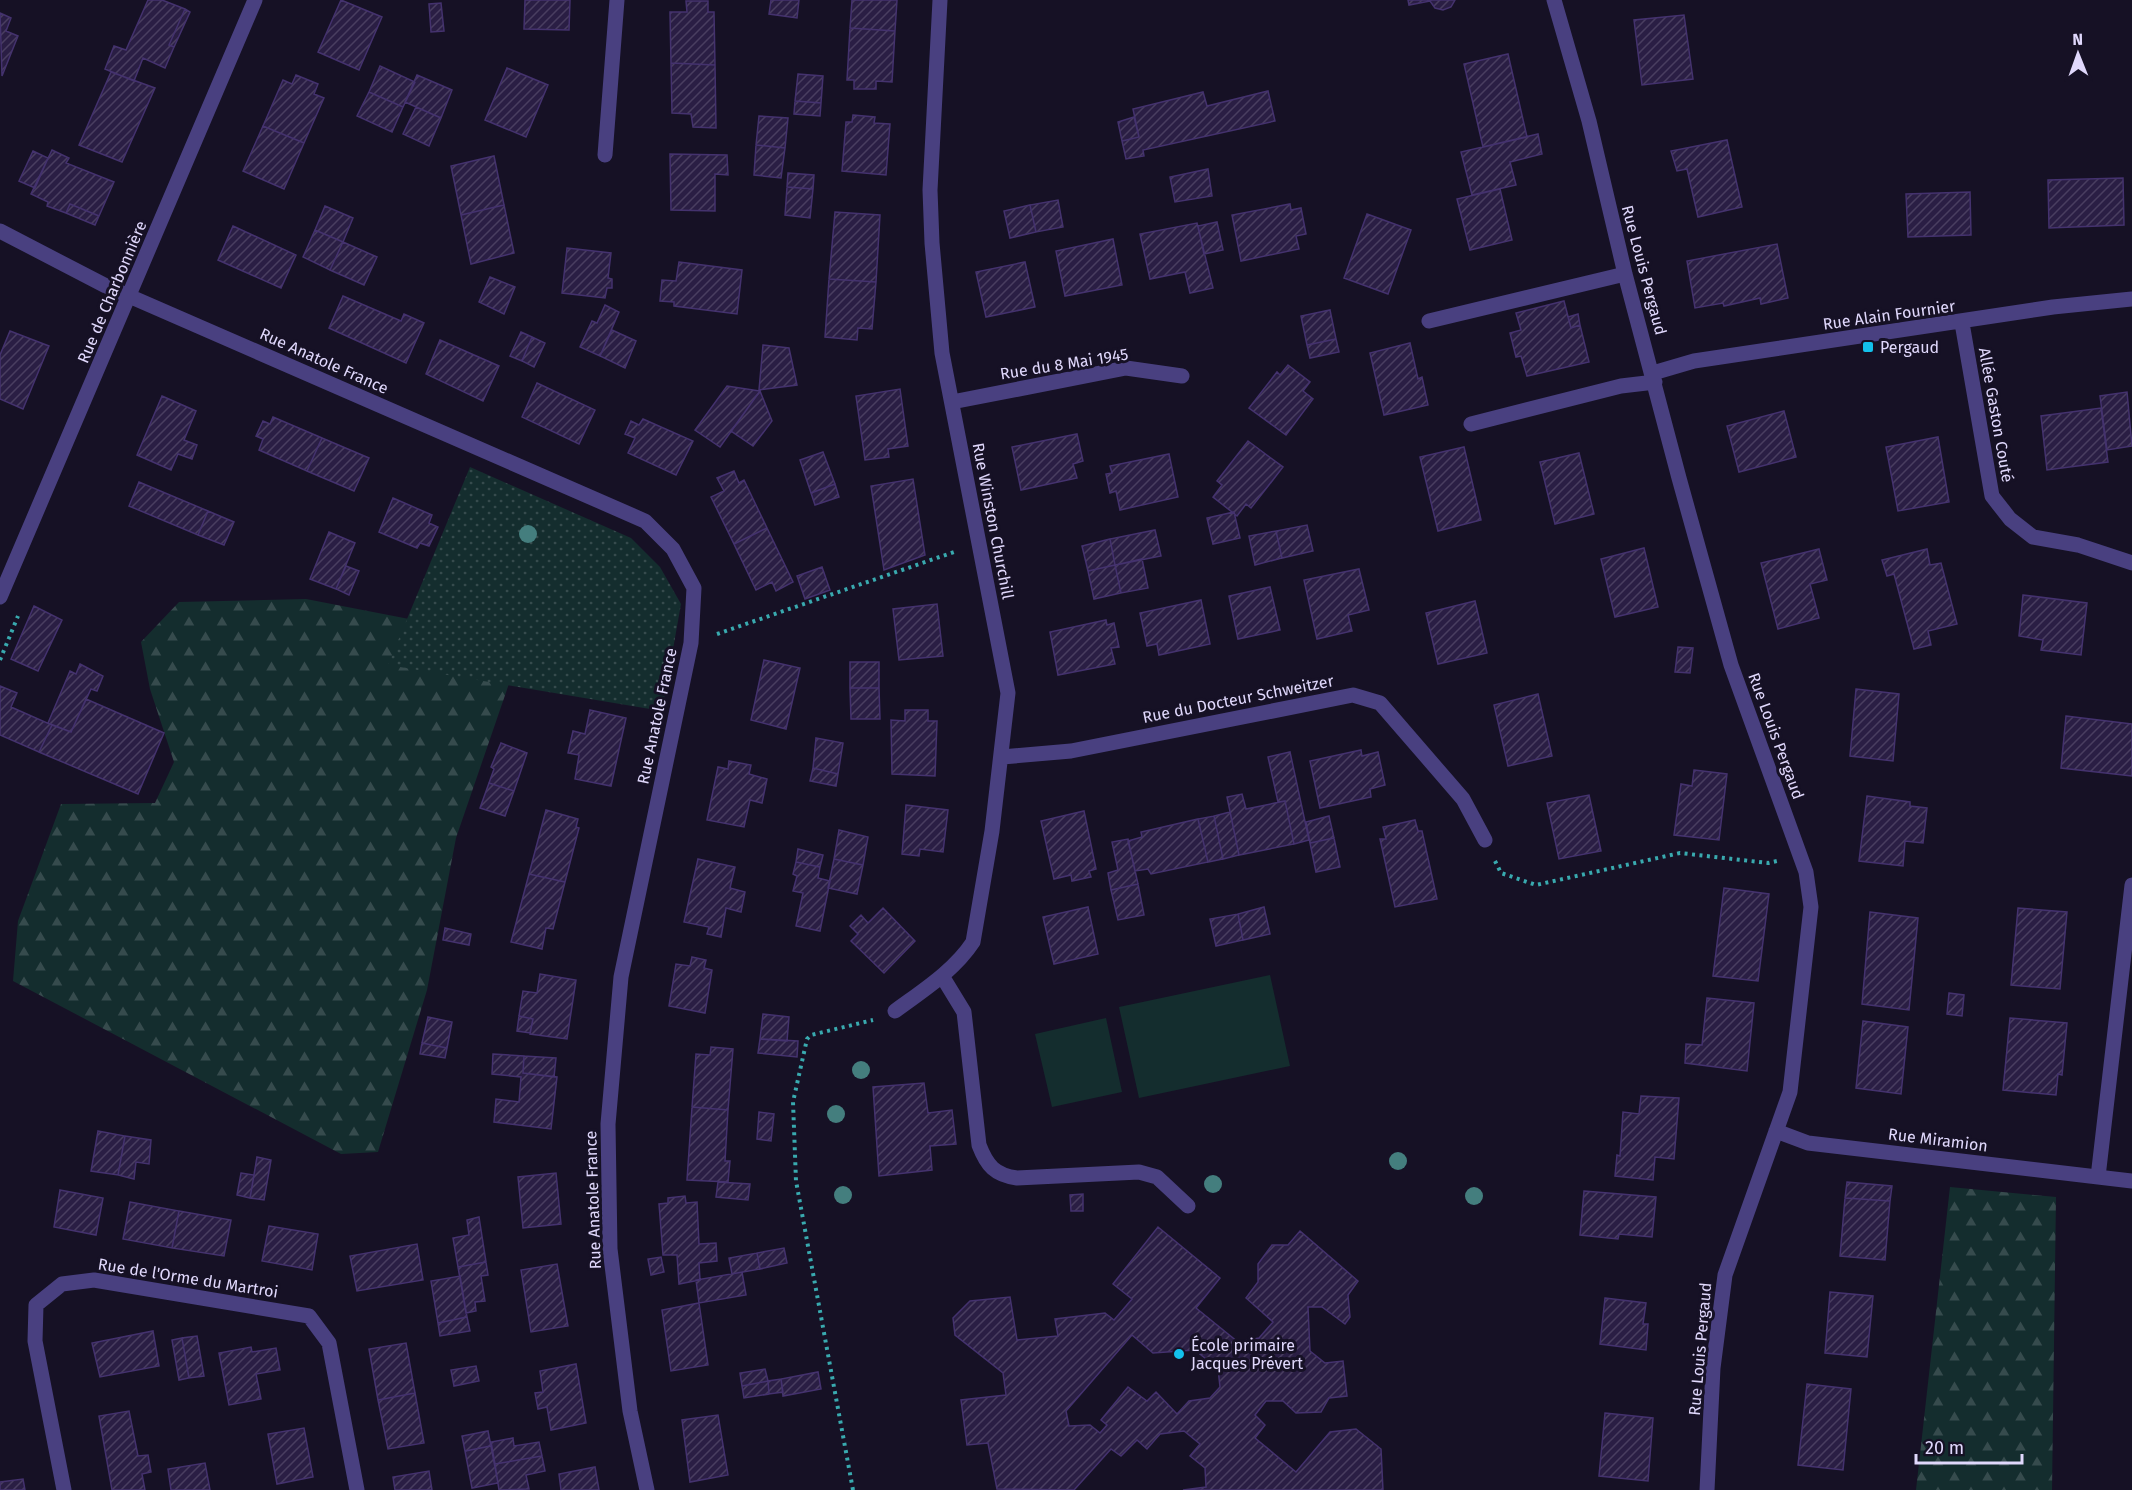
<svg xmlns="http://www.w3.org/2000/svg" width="2132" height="1490" font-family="'Fira Sans',sans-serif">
<defs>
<pattern id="forest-firs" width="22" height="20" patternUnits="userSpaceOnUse" patternTransform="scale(1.5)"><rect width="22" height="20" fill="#142d2e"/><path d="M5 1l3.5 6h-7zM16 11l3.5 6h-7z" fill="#364b4d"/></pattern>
<pattern id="park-dots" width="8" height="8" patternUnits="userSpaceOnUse" patternTransform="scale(1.5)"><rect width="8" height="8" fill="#142d2e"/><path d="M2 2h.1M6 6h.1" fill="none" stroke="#364b4d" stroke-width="1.8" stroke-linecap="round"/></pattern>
<pattern id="building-hatch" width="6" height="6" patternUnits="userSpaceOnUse" patternTransform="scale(1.5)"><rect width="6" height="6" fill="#2a1e44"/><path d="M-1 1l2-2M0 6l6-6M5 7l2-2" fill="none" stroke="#493e60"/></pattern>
</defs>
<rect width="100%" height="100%" fill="#161125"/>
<path fill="#142d2e" d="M1270,975L1290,1066L1139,1098L1119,1007Z
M1106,1018L1122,1092L1052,1107L1035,1034Z"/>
<path fill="url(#forest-firs)" d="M306,599L507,638L513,672L456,838L427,990L378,1152L341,1154L13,981L18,921L61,804L155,803L174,762L150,689L141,642L179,602Z
M1950,1187L2056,1197L2052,1490H1916Z"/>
<path fill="url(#park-dots)" d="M470,467L631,538L660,567L681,604L662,711L388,665Z"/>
<path fill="url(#building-hatch)" stroke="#44326e" stroke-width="1.5" fill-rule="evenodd" d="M148,0H162L185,9L169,45L174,47L165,68L143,58L134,81L105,69L114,46L126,50Z
M341,0L382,17L359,70L318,52Z
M525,0H570L569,30L524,29Z
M771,0H799L797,18L769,14Z
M852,0H897L895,31L850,28Z
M1408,0H1455L1451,7L1443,10L1435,8L1430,1L1409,5Z
M686,1H708V12H714L715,65L671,63L670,12H687Z
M441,3L444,31L431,32L429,4Z
M185,9L190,12L174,47L169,45Z
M0,13L11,18L6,31L18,36L2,76Z
M1684,15L1693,79L1642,85L1634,20Z
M850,28L895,31L892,82L876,81V89H854V80H847Z
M1508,54L1527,137L1483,147L1464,64Z
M671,63L715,65L716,128L693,127L691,114L672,113Z
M380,66L415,82L403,107L369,92Z
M507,68L548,85L526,137L485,120Z
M111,72L155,88L122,162L79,145Z
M798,74L823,76L821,103L795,101Z
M296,75L318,84L314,94L324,98L304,143L263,126L283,80L292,84Z
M417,75L452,90L441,118L405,102Z
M1268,91L1275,121L1143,150L1144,156L1126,159L1122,141L1139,137L1133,109L1203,92L1207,106Z
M369,92L403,107L392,132L357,116Z
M795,101L821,103L820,116L794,114Z
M416,107L441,118L429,146L403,134Z
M853,115L875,117L874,123L890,124L886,175L842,171L846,122H852Z
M759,116L788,118L785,148L756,145Z
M1134,117L1139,137L1122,141L1118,122Z
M263,126L304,143L284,189L243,171Z
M1538,134L1542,154L1510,162L1516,185L1472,195L1461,152Z
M1727,140L1742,207L1698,217L1687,169L1677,171L1671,151Z
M756,145L785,148L781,178L754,175Z
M52,150L69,158L66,163L114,182L99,216L70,204L66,213L47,206L48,202L31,194Z
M33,151L48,158L35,188L19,181Z
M670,154L727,155L728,175L715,174V211L671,210Z
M494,156L504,205L461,215L451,166Z
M1208,169L1212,196L1175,202L1170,177Z
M788,173L814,175L813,189L787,187Z
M2123,178L2124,225L2049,228L2048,180Z
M787,187L813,189L810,218L785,215Z
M1500,189L1512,240L1470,250L1457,199Z
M1970,192L1971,235L1908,237L1906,194Z
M1058,200L1063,227L1036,232L1030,205Z
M70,204L99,216L95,225L66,213Z
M1290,204L1291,210L1301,208L1306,234L1296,236L1299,249L1241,261L1232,215Z
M504,205L514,253L471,264L461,215Z
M1030,205L1036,232L1010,238L1004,211Z
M325,206L353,218L343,242L315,230Z
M835,212L880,215L876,282L829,279Z
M1367,214L1411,230L1388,294L1344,278Z
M1217,222L1223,250L1204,254L1198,226Z
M1197,223L1213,288L1190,293L1185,272L1150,279L1140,234Z
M233,226L296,255L281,288L218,260Z
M315,230L343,242L330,270L303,257Z
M1113,239L1122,285L1065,296L1056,251Z
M343,242L377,257L364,285L330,270Z
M1777,244L1788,298L1761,304L1760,298L1724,306L1723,303L1695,308L1687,261Z
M567,248L611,253L608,278L612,279V288H607L605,298L562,293Z
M679,262L742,270L737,314L674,306V302L660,301L662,280L676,281Z
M1025,262L1035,307L986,317L976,272Z
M490,277L515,287L504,314L479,302Z
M829,279L876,282L872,329L858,328L857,340L825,337Z
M343,296L401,321L404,314L424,323L406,363L329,328Z
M1564,301L1571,328L1580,325L1589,362L1527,376L1521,356L1516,357L1510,333L1521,330L1516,313Z
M605,305L619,312L600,356L580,347L592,321L597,323Z
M1330,310L1336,339L1307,345L1301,316Z
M1578,314L1580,325L1571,328L1568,317Z
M612,330L636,341L625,368L600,356Z
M10,331L49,346L23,409L0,399V355Z
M521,332L532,337L522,361L510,356Z
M532,337L545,343L534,367L522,361Z
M1336,339L1339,352L1310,358L1307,345Z
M440,340L499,366L483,401L426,374Z
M1410,343L1418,379L1422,377L1428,405L1384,415L1370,353Z
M763,345L789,348L797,385L759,390Z
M1288,365L1310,382L1303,391L1313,399L1286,435L1249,408L1277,372L1280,375Z
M537,383L595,410L579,444L522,417Z
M727,386L760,391L720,447L695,430Z
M900,389L908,446L888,449L889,457L865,460L856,396Z
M760,391L772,421L753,446L731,431Z
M2127,392L2132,446L2107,450L2100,396Z
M162,396L196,411L184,440L197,445L192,459L178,454L171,470L137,455Z
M2101,408L2108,462L2047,470L2041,416Z
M1784,411L1796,457L1739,472L1727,426Z
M273,417L322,438L307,471L259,450L263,439L256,436L263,421L270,424Z
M643,419L693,441L676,475L628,453L635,438L625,434L631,421L639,425Z
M1077,434L1083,461L1073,464L1077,478L1021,490L1012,447Z
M1938,437L1949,502L1898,511L1886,447Z
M322,438L369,458L354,491L307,471Z
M1248,441L1283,467L1251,508L1246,504L1237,516L1213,497L1222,485L1217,481Z
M1464,447L1481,520L1438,531L1420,457Z
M823,452L835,484L811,493L800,460Z
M1579,453L1594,514L1555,524L1540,462Z
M1169,454L1178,497L1120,510L1116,491L1110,493L1106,474L1112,473L1110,466Z
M734,471L739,483L744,480L767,528L734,544L711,497L724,491L717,478Z
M913,479L925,555L884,570L871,486Z
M139,482L208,511L198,535L129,506Z
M835,484L839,497L815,505L811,493Z
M393,498L432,515L429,523L438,527L429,546L420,543L417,548L379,532Z
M208,511L234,522L224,545L198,535Z
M1234,512L1240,538L1213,544L1207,518Z
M1307,525L1313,551L1282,558L1276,531Z
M767,528L793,582L776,591L772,582L756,590L734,544Z
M1155,530L1161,556L1115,565L1110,539Z
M1276,531L1282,558L1255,565L1249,536Z
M329,532L355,543L336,589L310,579Z
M1110,539L1115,565L1088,571L1082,546Z
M1644,548L1658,607L1615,617L1601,559Z
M1819,549L1827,580L1810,584L1819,618L1778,629L1761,563Z
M1927,549L1930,565L1941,563L1957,624L1928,631L1931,645L1914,649L1894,574L1887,576L1882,560Z
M1142,559L1148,588L1121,593L1115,565Z
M1115,565L1121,593L1094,599L1088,571Z
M346,566L359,571L349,595L336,589Z
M822,567L830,590L805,599L797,576Z
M1359,569L1369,610L1348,615L1352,631L1317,639L1304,580Z
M1270,587L1280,630L1238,639L1229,596Z
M2023,595L2087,603L2081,655L2041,650L2043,640L2019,636Z
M1201,600L1210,644L1159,655L1157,644L1147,646L1140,613Z
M1475,601L1487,653L1438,664L1426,613Z
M937,604L943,656L899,660L893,609Z
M34,606L62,620L38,671L11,659Z
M1106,620L1107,625L1114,623L1119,647L1111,648L1115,664L1058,675L1050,632Z
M1678,647L1693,648L1690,673L1675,672Z
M764,660L800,668L786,729L751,720Z
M850,662H879V688H850Z
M80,664L103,676L97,691L91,689L71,732L48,723L70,671L76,674Z
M0,686L17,693L11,707L52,725L39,752L0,735Z
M850,688H879L880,719H851Z
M1856,689L1899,694L1893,761L1850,756Z
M1538,694L1552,756L1508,766L1494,705Z
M86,699L164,733L138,794L39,752L52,725L71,732Z
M590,710L626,718L611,786L575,779L579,755L568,753L573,731L585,734Z
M905,710H928V721H937L935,776L892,774L891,720L905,721Z
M2066,716L2132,724V776L2061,768Z
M816,738L843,743L838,774L813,768Z
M501,743L527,753L514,791L489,783L494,769L491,767Z
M1361,750L1362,756L1378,752L1385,785L1370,789L1371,797L1320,808L1310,761Z
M1290,752L1309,840L1294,844L1285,801L1278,802L1268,757Z
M729,761L751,765L749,774L767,779L762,803L750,800L744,827L707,820L718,767L728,769Z
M813,768L838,774L836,786L810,781Z
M1694,770L1727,774L1719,840L1674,835L1681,784L1692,786Z
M489,783L514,791L505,816L480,808Z
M1242,794L1246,809L1285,801L1294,844L1239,855L1227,797Z
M1589,795L1601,851L1559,859L1547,803Z
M1867,796L1910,802V806L1927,808L1923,843L1905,841L1903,866L1859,861Z
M906,805L948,810L943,852L920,849L919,856L902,854Z
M546,810L578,819L576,827L579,828L565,882L529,874Z
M1084,811L1096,869L1089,871L1091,877L1072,881L1071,875L1054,879L1041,821Z
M1230,812L1239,855L1223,859L1214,816Z
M1214,816L1223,859L1208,862L1198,819Z
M1329,816L1334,838L1310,843L1306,822Z
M1198,819L1208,862L1151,874L1148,869L1135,871L1128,841L1142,837L1141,832Z
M1415,820L1418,831H1422L1437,899L1395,907L1380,839H1386L1383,827Z
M839,830L868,837L863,865L834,859Z
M1334,838L1340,867L1316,872L1310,843Z
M1128,839L1138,884L1111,890L1108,873L1118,870L1112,842Z
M798,849L823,855L820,867L796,862Z
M698,859L735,867L730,888L745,892L741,912L726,908L721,937L707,934L709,927L684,922Z
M834,859L863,865L857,894L828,888Z
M796,862L820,867L818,878L830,881L820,931L796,926L803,893L793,891L797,876L793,874Z
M529,874L565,882L553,929L546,928L542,949L511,942Z
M1138,884L1144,915L1118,920L1111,890Z
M1724,888L1769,894L1758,981L1713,976Z
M1088,907L1098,954L1054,964L1043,917Z
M1264,907L1270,934L1243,940L1238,914Z
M883,908L915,941L884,973L851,941L858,934L850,926L861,915L868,923Z
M2018,908L2067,912L2060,989L2011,985Z
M1870,912L1918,918L1909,1010L1862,1004Z
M1238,914L1243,940L1216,946L1210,919Z
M445,928L471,934L469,945L443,940Z
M692,957L706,960L704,968L712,970L705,1013L669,1006L676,964L690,966Z
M540,974L576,980L567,1039L530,1034L533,1019L519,1016L523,991L537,993Z
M1949,993L1964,995L1962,1016L1947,1014Z
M1707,998L1754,1003L1747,1071L1685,1063L1686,1044L1702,1045Z
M763,1014L789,1017L787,1041L760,1039Z
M519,1016L533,1019L530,1033L517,1031Z
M428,1017L452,1022L447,1048L422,1043Z
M2010,1018L2067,1023L2062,1075L2058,1074L2056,1095L2003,1090Z
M1863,1021L1908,1027L1901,1094L1856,1088Z
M760,1039L798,1041L797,1057L758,1053Z
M422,1043L447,1048L445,1058L420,1054Z
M711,1047L733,1049L728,1110L692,1107L696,1054L710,1055Z
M493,1054L524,1056L523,1073L557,1077L551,1129L494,1122L496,1099L519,1102L521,1077L492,1074Z
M524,1056L556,1058L554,1077L523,1073Z
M924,1083L928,1113L952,1110L956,1144L930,1146L932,1170L879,1176L873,1087Z
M1641,1096L1679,1098L1674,1159L1655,1157L1653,1180L1615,1176L1617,1155L1620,1156L1623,1112L1639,1114Z
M692,1107L728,1110L725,1161H730L728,1182L687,1180Z
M759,1112L774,1114L771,1141L757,1139Z
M98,1131L125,1136L118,1175L91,1171Z
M125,1136L151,1140L149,1164L136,1162L134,1179L118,1175Z
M257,1157L271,1160L264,1200L250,1198Z
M241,1173L254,1175L250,1198L237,1195Z
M556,1173L561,1224L523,1228L518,1177Z
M718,1182L750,1184L748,1200L716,1197Z
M1847,1182L1892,1186L1890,1201L1845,1198Z
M60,1190L103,1198L96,1235L54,1227Z
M1584,1191L1656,1197L1652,1237L1619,1234L1618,1239L1580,1235Z
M1083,1194V1211H1071L1070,1195Z
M685,1196L686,1203L697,1202L699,1244L716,1243L717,1261L699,1263L700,1280L679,1284L677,1255H663L659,1204L668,1203V1198Z
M1845,1198L1890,1201L1885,1260L1840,1256Z
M130,1202L179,1211L172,1248L123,1239Z
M179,1211L231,1220L224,1256L172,1248Z
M479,1217L486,1262L458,1267L453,1238L469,1235L467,1220Z
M269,1226L318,1234L312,1270L262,1261Z
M1158,1227L1220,1278L1196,1308L1238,1342L1259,1338L1273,1322L1246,1298L1258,1282V1264L1272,1245H1288L1300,1231L1358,1281L1348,1295L1350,1317L1345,1324L1322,1307H1308L1310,1351L1325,1363L1343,1361L1347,1396L1329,1398L1321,1412L1296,1413L1283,1401H1266L1255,1415L1265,1425L1255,1438L1296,1472L1330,1432L1356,1429L1381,1449L1383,1490H1183L1206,1487L1205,1468L1190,1456L1200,1444L1184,1431L1160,1434L1147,1449L1137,1440L1121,1456L1111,1449L1074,1490L997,1489L988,1443L967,1445L961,1400L1006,1395L1003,1373L955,1335L953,1318L970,1301L1010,1297L1017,1340L1058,1336L1055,1319L1105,1313L1114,1320L1132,1299L1113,1284ZM1132,1335L1153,1353L1195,1350L1218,1369L1220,1387L1210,1398L1189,1401L1177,1414L1156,1392L1147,1401L1128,1387L1101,1420L1107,1425L1100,1433L1090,1425L1069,1426L1066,1411Z
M417,1244L423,1280L357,1291L350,1256Z
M784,1248L787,1263L760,1269L757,1253Z
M757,1253L760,1269L732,1274L729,1258Z
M661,1257L664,1272L651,1275L648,1259Z
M486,1262L488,1275L481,1276L485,1301L475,1302L476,1311L466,1313L458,1267Z
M557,1264L568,1326L531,1332L521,1270Z
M742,1272L746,1295L699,1303L696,1280Z
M460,1276L467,1317L438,1323L431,1281Z
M1830,1292L1873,1296L1867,1357L1825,1353Z
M1605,1298L1646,1303L1643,1324H1648L1646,1350L1600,1344Z
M699,1303L708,1365L671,1371L662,1310Z
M467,1317L470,1331L440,1336L438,1323Z
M153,1331L159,1366L100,1377L92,1343Z
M197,1336L204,1376L189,1378L182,1338Z
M182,1338L189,1378L179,1380L172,1340Z
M406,1343L415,1393L378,1400L369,1349Z
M251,1347L252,1352L276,1348L280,1370L256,1374L261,1399L229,1405L219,1353Z
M576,1364L586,1423L551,1430L547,1407L538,1409L535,1393L543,1392L540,1371Z
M476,1366L479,1381L454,1386L451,1370Z
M765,1369L768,1381L742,1386L740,1373Z
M818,1372L821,1389L783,1396L781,1379Z
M781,1379L783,1392L769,1394L768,1381Z
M768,1381L769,1394L744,1398L742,1386Z
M1807,1384L1851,1389L1843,1470L1798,1465Z
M415,1393L424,1443L388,1449L378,1400Z
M129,1411L138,1456L148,1455L151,1472L142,1474L145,1490H112L99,1416Z
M1605,1413L1653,1418L1648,1481L1599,1476Z
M718,1415L728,1475L690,1482L682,1420Z
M304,1428L313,1477L277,1484L268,1434Z
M488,1431L491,1446L465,1451L462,1436Z
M513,1438L514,1446L539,1442L542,1456L495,1464L491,1442Z
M491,1446L498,1483L472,1488L465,1451Z
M542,1456L545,1471L526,1475L529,1489L499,1490L495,1464Z
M205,1463L210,1490H171L168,1469Z
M595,1467L599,1490H561L559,1474Z
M429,1471L432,1490H395L393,1477Z
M23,1479L25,1490H0V1482Z"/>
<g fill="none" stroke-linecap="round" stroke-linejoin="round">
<path stroke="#39aaaf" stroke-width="4" stroke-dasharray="3 4.5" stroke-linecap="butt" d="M717,634L954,552
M0,660L18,616
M1495,861L1501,873L1536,885L1680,853L1768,863L1777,861
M853,1490L796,1181L793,1102L807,1039L811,1035L873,1020"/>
<path stroke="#494080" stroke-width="15" d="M1554,0L1589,121L1625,274L1679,478L1731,665L1806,872L1811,907L1790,1092L1725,1275L1713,1368L1707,1490
M605,155L617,0
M0,231L106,286L645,521L673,549L694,588L691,643L621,977L608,1124L610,1249L630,1411L647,1490
M1429,321L1625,274
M1962,323L1992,496L2010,519L2033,537L2078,545L2132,563
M1653,373L1694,361L2053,307L2132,299
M952,402L1126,368L1182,376
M1471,424L1621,386L1655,382
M0,597L255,0
M1002,757L1071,751L1353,695L1380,703L1463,799L1485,840
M942,976L964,1012L979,1145C987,1166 995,1175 1017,1178L1139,1172L1157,1177L1188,1206
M895,1011C922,991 954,971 973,942L992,831L1008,693L942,353L932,243L930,190L940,0
M1776,1131L1808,1143L2132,1181
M2098,1177L2132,885
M64,1490L35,1341L36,1305L62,1284L94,1280L309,1316L329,1343L357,1490"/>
</g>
<g fill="#447e7e">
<circle cx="528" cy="534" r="9"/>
<circle cx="861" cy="1070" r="9"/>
<circle cx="836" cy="1114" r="9"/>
<circle cx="1398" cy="1161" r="9"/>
<circle cx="1213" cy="1184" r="9"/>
<circle cx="843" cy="1195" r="9"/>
<circle cx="1474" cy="1196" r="9"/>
</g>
<g fill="#13c1ec" stroke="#161125" stroke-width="2">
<rect x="1862" y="341" width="12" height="12" rx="3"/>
<circle cx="1179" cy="1354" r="6"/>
</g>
<g text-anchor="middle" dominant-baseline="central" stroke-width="6" stroke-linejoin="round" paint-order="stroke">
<g font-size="16" fill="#e0d8fc" stroke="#161125">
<text transform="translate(1644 270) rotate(75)">Rue Louis Pergaud</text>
<text transform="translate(112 292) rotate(-67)">Rue de Charbonnière</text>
<text transform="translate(1889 315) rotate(-8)">Rue Alain Fournier</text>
<text transform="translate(324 361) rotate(24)">Rue Anatole France</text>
<text transform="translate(1064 364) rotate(-9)">Rue du 8 Mai 1945</text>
<text transform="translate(1996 415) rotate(80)">Allée Gaston Couté</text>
<text transform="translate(993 521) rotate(79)">Rue Winston Churchill</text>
<text transform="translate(1238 699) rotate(-11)">Rue du Docteur Schweitzer</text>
<text transform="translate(657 716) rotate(-78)">Rue Anatole France</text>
<text transform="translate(1776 736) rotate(70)">Rue Louis Pergaud</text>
<text transform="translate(1938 1140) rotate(7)">Rue Miramion</text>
<text transform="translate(593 1200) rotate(-92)">Rue Anatole France</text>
<text transform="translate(188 1278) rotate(9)">Rue de l'Orme du Martroi</text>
<text transform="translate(1700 1349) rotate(-85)">Rue Louis Pergaud</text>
</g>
<g font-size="16" fill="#e0d8fc" stroke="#161125" text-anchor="start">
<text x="1880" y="347">Pergaud</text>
<text x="1191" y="1345">École primaire<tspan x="1191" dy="18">Jacques Prévert</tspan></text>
</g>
</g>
<g transform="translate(2078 54) rotate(359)" stroke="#161125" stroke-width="4.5" paint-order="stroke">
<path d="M0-4.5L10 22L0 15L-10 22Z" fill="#e0d8fc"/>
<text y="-9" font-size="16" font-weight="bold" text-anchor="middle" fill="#e0d8fc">N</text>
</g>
<path d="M1916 1454v9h106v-9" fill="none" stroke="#e0d8fc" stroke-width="3"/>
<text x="1925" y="1454" font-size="18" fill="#e0d8fc" stroke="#161125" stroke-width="4.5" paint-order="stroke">20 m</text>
</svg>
